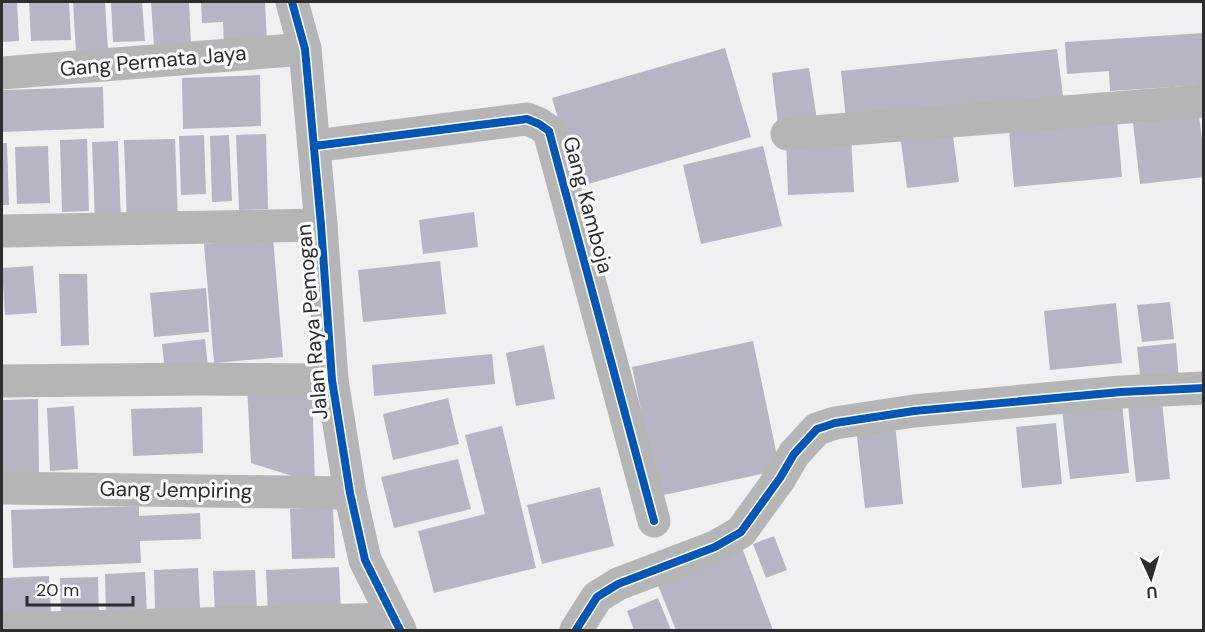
<svg xmlns="http://www.w3.org/2000/svg" width="1205" height="632" font-family="'DM Sans',sans-serif">
<rect width="100%" height="100%" fill="#f0f0f3"/>
<path fill="#b5b5c4" d="M2,2H17L19,41L2,42Z
M29,2H69L71,40L31,41Z
M73,2H105L108,50L76,52Z
M111,2H142L145,41L113,42Z
M151,2H189L191,44L154,46Z
M201,2H265L267,43L224,46L223,22L202,23Z
M1204,33V85L1110,91L1109,71L1067,74L1065,42Z
M725,48L751,137L578,187L552,98Z
M1057,49L1063,96L846,119L841,71Z
M809,68L817,120L778,125L772,73Z
M260,75L261,126L183,129L182,78Z
M103,87L104,128L2,132V90Z
M1199,116L1204,154V177L1140,184L1133,123Z
M1117,120L1122,177L1014,187L1009,130Z
M952,128L959,182L907,188L900,134Z
M266,134L268,209L239,210L236,135Z
M204,135L206,194L181,195L179,136Z
M229,135L232,201L212,202L210,136Z
M851,135L854,192L788,195L786,137Z
M87,139L89,211L62,212L60,140Z
M175,139L178,221L127,223L124,140Z
M118,141L121,222H95L92,142Z
M2,143H7L9,205H2Z
M48,146L50,203L17,204L15,147Z
M763,146L782,226L701,244L683,165Z
M474,212L478,247L423,254L419,220Z
M273,238L283,357L214,363L204,244Z
M440,261L446,314L363,322L358,270Z
M33,266L37,313L5,315L2,268Z
M59,274H87L89,345L61,346Z
M206,288L209,332L154,337L150,293Z
M1170,302L1174,339L1142,342L1137,305Z
M1116,303L1122,363L1050,370L1044,311Z
M205,339L208,367L165,372L162,344Z
M753,341L780,470L659,496L632,367Z
M1176,343L1179,381L1141,384L1137,347Z
M544,345L555,399L516,406L506,353Z
M492,354L495,384L374,396L372,365Z
M247,385L312,388L315,483L251,463Z
M448,398L459,444L393,460L383,414Z
M38,399L39,474L2,475V400Z
M1162,401L1170,479L1136,482L1128,405Z
M1122,403L1129,473L1070,479L1062,410Z
M74,406L78,469L50,471L47,408Z
M202,407L203,453L133,456L131,409Z
M895,423L903,504L865,508L856,428Z
M1056,423L1062,484L1022,488L1016,427Z
M502,426L536,568L434,593L418,531L485,514L465,435Z
M458,459L471,509L394,528L381,477Z
M600,487L614,546L542,564L527,505Z
M139,506V516L200,513L201,539L140,541L141,563L13,568L11,510Z
M333,507L335,558L292,559L290,509Z
M774,536L787,570L766,578L753,544Z
M741,545L773,630H676L655,578Z
M339,567L341,611L268,614L266,570Z
M198,568L200,608L155,610L154,570Z
M255,570L257,611L215,613L213,571Z
M145,572L147,613L106,614L105,574Z
M49,576L51,613L2,615V578Z
M98,577L99,615L61,616L60,578Z
M658,598L671,630H634L627,611Z"/>
<g fill="none" stroke-linecap="round" stroke-linejoin="round">
<path stroke="#b6b5b6" stroke-width="33" d="M2,73L305,49
M787,134L1204,101
M314,146L527,119L539,124L549,131L654,521
M2,231L321,225
M2,381L201,379L332,380
M2,488L350,493
M2,629L393,619
M576,630L597,597L618,584L715,547L741,532L780,478L794,454L817,429L835,423L914,411L1121,392L1204,388"/>
<path stroke="#b5b4b6" stroke-width="33" d="M292,2L305,49L321,225L332,380L350,493L365,560L400,630"/>
<defs>
<path id="cycleway" d="M292,2L305,49L321,225L332,380L350,493L365,560L400,630
M314,146L527,119L539,124L549,131L654,521
M576,630L597,597L618,584L715,547L741,532L780,478L794,454L817,429L835,423L914,411L1121,392L1204,388"/>
</defs>
<use href="#cycleway" stroke="#fdfdff" stroke-width="11"/>
<use href="#cycleway" stroke="#0057b8" stroke-width="8"/>
</g>
<g text-anchor="middle" dominant-baseline="central" stroke-width="6" stroke-linejoin="round" paint-order="stroke">
<g font-size="21" fill="#2d2d2f" stroke="#fdfdff">
<text transform="translate(153 61) rotate(-5)">Gang Permata Jaya</text>
<text transform="translate(588 205) rotate(75)">Gang Kamboja</text>
<text transform="translate(312 322) rotate(-95)">Jalan Raya Pemogan</text>
<text transform="translate(176 490) rotate(1)">Gang Jempiring</text>
</g>
</g>
<rect width="1205" height="632" fill="none" stroke="#2d2d2f" stroke-width="6"/>
<g transform="translate(1151 578) rotate(176)" stroke="#fdfdff" stroke-width="4.5" paint-order="stroke">
<path d="M0-4.5L10 22L0 15L-10 22Z" fill="#2d2d2f"/>
<text y="-9" font-size="16" font-weight="bold" text-anchor="middle" fill="#2d2d2f">U</text>
</g>
<path d="M27 596v9h106v-9" fill="none" stroke="#2d2d2f" stroke-width="3"/>
<text x="36" y="596" font-size="18" fill="#2d2d2f" stroke="#fdfdff" stroke-width="4.5" paint-order="stroke">20 m</text>
</svg>
